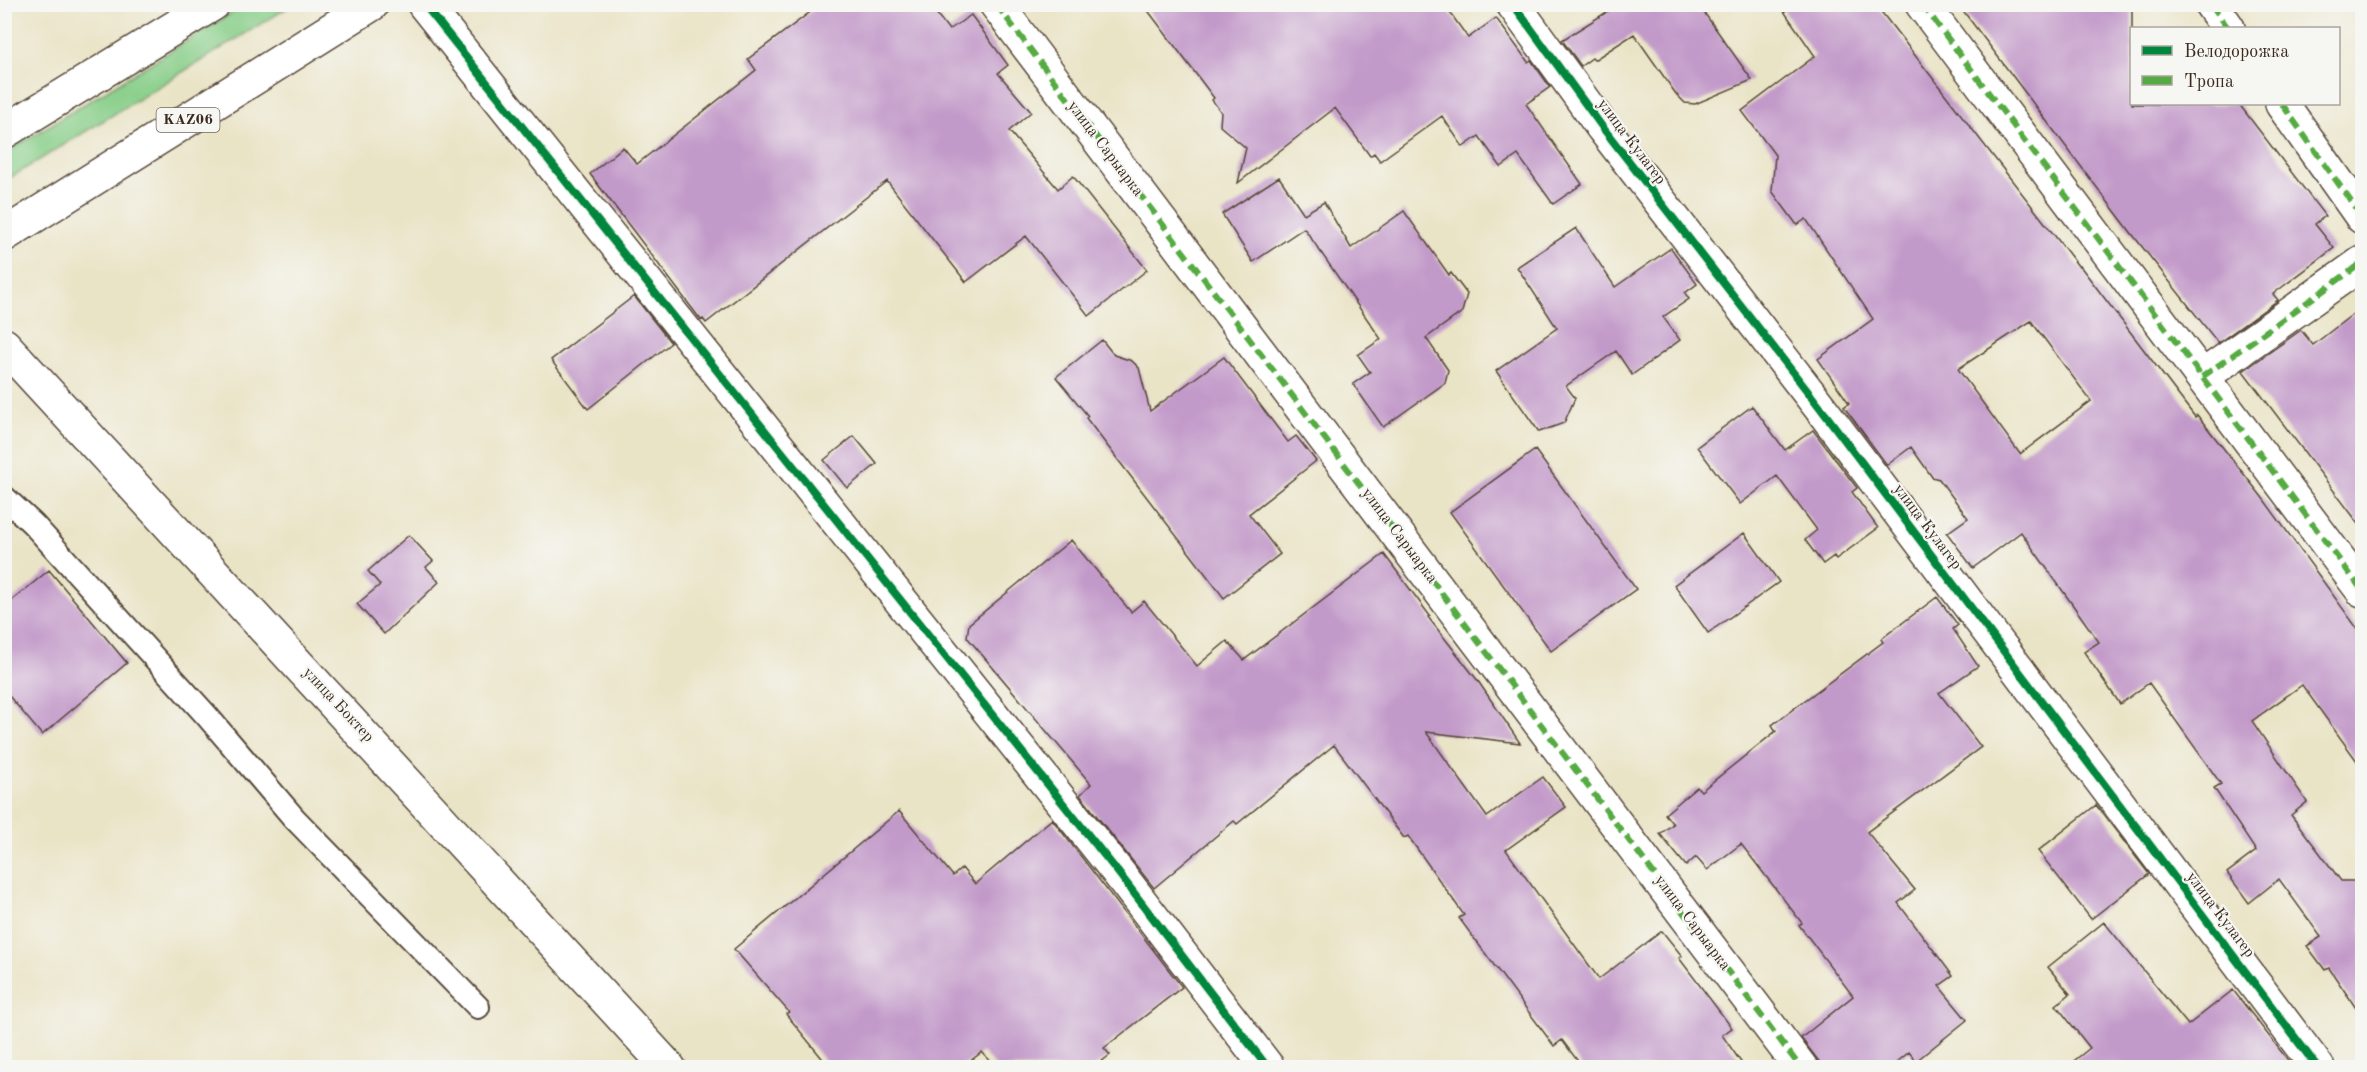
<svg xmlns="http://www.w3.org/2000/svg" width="2367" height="1072" font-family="'Old Standard TT',serif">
<rect width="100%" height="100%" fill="#f6f6f2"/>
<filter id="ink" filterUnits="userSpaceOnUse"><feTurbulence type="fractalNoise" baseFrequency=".0167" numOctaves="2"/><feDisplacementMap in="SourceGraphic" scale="12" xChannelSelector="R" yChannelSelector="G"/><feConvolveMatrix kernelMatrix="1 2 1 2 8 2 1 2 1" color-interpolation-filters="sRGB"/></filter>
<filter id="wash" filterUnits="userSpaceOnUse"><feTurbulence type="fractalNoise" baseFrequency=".008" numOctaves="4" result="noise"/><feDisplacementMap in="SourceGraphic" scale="24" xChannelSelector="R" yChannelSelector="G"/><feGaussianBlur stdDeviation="1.35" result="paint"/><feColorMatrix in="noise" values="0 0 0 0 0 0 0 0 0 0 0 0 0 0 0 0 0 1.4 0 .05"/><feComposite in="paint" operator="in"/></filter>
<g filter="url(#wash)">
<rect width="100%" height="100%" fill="#eae4c7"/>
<path fill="#87ce88" stroke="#617c53" stroke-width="1.5" d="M245,5H292L5,181V153Z"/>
<g id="blocks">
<path fill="#c29ac9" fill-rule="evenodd" d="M821,4H929L949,30L971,15L1008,65L998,73L1031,112L1009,131L1058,189L1073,176L1147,270L1089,316L1026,236L966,282L887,181L706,323L703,319L701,320L590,174L623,147L637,164L756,70L748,59Z
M1143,4H1444L1468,38L1496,18L1528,62L1531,60L1550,87L1526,104L1582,184L1553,204L1518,155L1501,167L1479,136L1463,147L1442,116L1380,161L1374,153L1370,156L1335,108L1238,183L1246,148L1220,126L1221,112L1212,100L1214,98Z
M1613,4H1698L1752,80L1695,104L1685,103L1676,94L1634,34L1594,60L1592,58L1581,66L1562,40L1615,7Z
M1779,4L1876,5L2079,267L2080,266L2195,417L2197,415L2262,497L2362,635V768L2302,685L2252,721L2307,802L2291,815L2341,881H2362V1017L2329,968L2325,970L2307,946L2321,937L2279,879L2249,903L2227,873L2256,851L2214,788L2221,784L2149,683L2120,704L2084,652L2099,642L2021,532L1973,568L1947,533L1968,518L1939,479L1932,477L1911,447L1887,465L1844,407L1849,403L1818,359L1873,319L1806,219L1797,225L1772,191L1775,155L1742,111L1815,56ZM2031,321L2091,401L2020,454L1958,369Z
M1958,4H2132V104H2239L2325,216L2315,224L2334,248L2273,294L2278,300L2218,343L2136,239Z
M1279,177L1304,214L1324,202L1351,248L1404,211L1449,275L1451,273L1467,294L1462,312L1426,338L1448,370L1445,383L1383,427L1353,384L1370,372L1358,355L1381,339L1304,228L1253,262L1222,214Z
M1576,228L1615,287L1671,248L1697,284L1685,293L1689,299L1663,317L1680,340L1632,375L1616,351L1566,386L1575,398L1564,423L1539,432L1496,371L1557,328L1517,267Z
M634,296L671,343L588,409L551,360Z
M2362,307V528L2243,371L2301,330L2313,345Z
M1102,340L1114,355L1132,361L1139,368L1150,411L1224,357L1288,442L1296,436L1316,461L1249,514L1280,554L1224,598L1086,418L1088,416L1056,377Z
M1752,406L1785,450L1813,430L1857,488L1852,492L1878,528L1836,559L1834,556L1823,564L1805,540L1817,530L1777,476L1740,504L1697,447Z
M854,436L877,464L847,488L824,460Z
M1535,450L1636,589L1551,651L1450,512Z
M1744,533L1779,582L1708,633L1674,585Z
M409,535L433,561L426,567L439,582L384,634L357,604L380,585L368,571Z
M1071,540L1131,612L1144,601L1197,666L1227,641L1244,660L1384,554L1430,616L1428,617L1478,681L1520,743L1426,732L1487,817L1543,777L1566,807L1506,850L1599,979L1662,931L1682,956L1679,958L1732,1028L1722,1035L1745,1068H1583L1562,1040L1554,1046L1459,918L1464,915L1408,836L1404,838L1334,745L1237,824L1234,821L1154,888L1080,795L1091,784L967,637L969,624Z
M49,570L127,663L42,735L4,690V607Z
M1937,597L1958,625L1953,629L1978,666L1939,693L1981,747L1867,832L1915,890L1898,903L1953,976L1939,986L1967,1020L1916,1061L1909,1052L1890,1068H1824L1801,1038L1853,996L1799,925L1802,923L1741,844L1707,870L1696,857L1686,866L1660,834L1673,824L1665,814L1697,787L1701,791L1776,731L1772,725L1883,642L1881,639Z
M2096,805L2149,874L2091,919L2038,851Z
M899,811L953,876L962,868L975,884L1052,819L1182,987L1104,1048L1110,1055L1093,1068H997L982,1052L961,1068H830L786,1014L789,1012L734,949Z
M2104,922L2188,1025L2233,990L2294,1068H2065L2090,1048L2056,1005L2070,994L2048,967Z"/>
</g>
</g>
<g filter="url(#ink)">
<use href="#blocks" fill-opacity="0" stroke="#554637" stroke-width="1.5"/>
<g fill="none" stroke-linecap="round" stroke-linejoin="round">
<defs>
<path id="service" d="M4,497L33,524L207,716L294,818L478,1007"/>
<path id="minor" d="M424,4L1117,871L1268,1068
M996,4L1801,1068
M1513,4L1603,128L1819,406L2318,1068
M1922,4L2362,590
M2211,4L2228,28
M2282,104L2362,217
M4,345L669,1068
M2202,377L2362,263"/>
<path id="trunk" d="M4,132L213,4
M4,235L372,4"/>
</defs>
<use href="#service" stroke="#554637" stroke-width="26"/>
<use href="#minor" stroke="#554637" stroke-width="36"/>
<use href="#trunk" stroke="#554637" stroke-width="36"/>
<use href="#service" stroke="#fff" stroke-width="22"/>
<use href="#minor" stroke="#fff" stroke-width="33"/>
<use href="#trunk" stroke="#fff" stroke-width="33"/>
<path stroke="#55ab43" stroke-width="6" stroke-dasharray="12 6" stroke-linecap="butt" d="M996,4L1801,1068
M1922,4L2362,590
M2211,4L2228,28
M2282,104L2362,217
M2202,377L2362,263"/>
<defs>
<path id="cycleway" d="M424,4L1117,871L1268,1068
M1513,4L1603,128L1819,406L2318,1068"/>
</defs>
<use href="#cycleway" stroke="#f6f6f2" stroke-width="11"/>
<use href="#cycleway" stroke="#00873e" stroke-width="8"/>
</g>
</g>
<g text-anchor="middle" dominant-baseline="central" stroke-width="4.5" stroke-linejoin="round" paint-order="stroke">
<rect fill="#f6f6f2" stroke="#73675e" stroke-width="1.5" x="156.5" y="108" width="63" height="24" rx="4.5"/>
<g font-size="15" font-weight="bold" fill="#3b2a1e">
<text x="188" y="120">KАZ06</text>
</g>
<g font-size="16" fill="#3b2a1e" stroke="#f6f6f2">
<text transform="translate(1631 142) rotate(53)">улица Кулагер</text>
<text transform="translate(1105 149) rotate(53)">улица Сарыарка</text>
<text transform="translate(1927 527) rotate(53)">улица Кулагер</text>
<text transform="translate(1399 536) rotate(53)">улица Сарыарка</text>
<text transform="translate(338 705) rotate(47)">улица Боктер</text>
<text transform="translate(2220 915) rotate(53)">улица Кулагер</text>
<text transform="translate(1692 923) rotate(53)">улица Сарыарка</text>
</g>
</g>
<rect width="2367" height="1072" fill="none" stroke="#f6f6f2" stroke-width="24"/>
<rect x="2130" y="27" width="210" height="78" fill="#f6f6f2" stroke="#aba49d" stroke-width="1.5"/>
<rect x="2142" y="46" width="30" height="9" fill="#00873e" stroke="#aba49d" stroke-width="1.5"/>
<text x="2184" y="57" font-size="18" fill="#3b2a1e">Велодорожка</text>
<rect x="2142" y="76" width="30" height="9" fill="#55ab43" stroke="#aba49d" stroke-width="1.5"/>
<text x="2184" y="87" font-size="18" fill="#3b2a1e">Тропа</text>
</svg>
